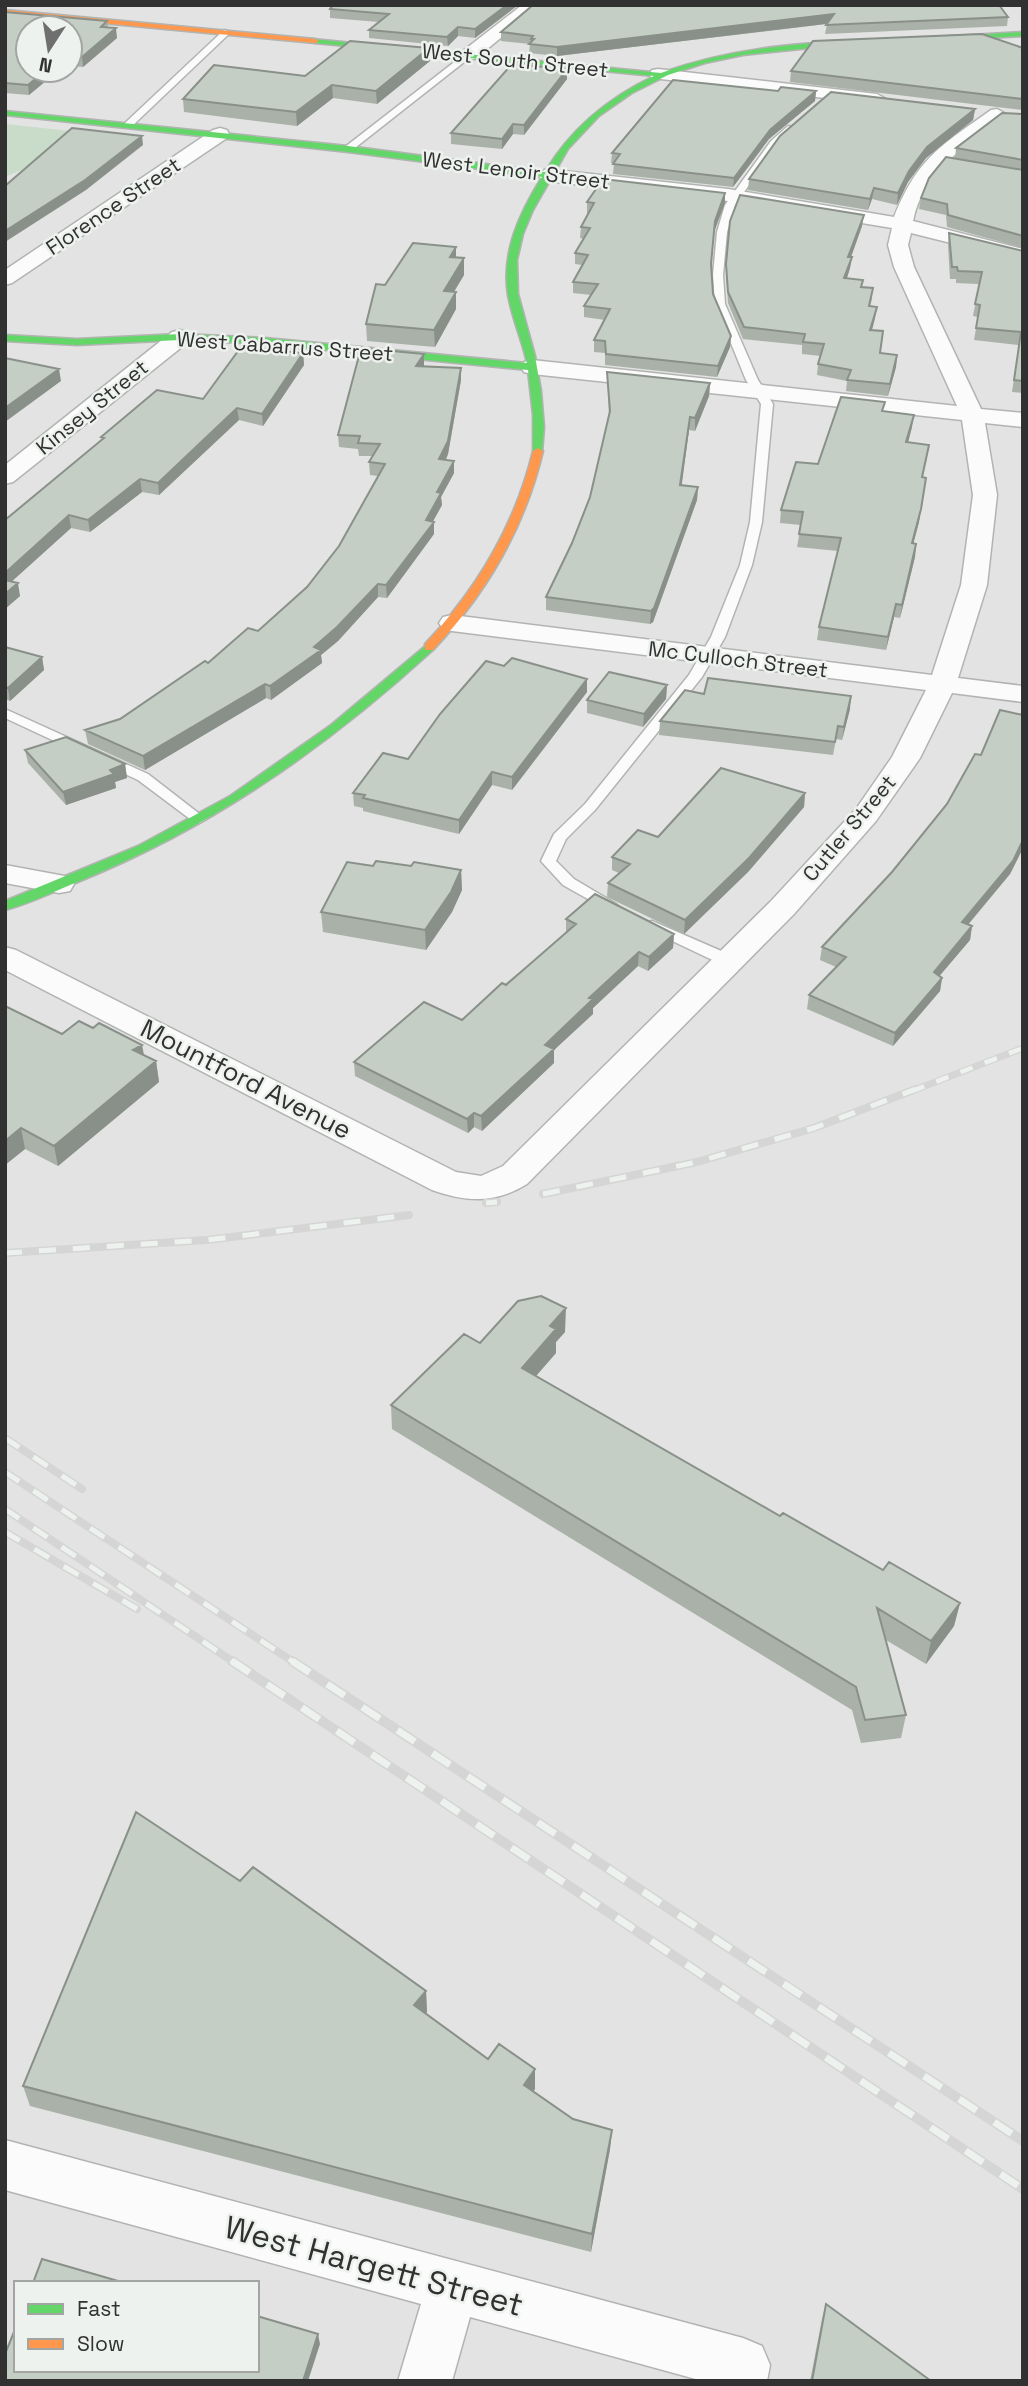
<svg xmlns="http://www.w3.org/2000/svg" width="1028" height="2386" font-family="'Space Grotesk',sans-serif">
<rect width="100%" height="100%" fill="#e2e3e2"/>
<path fill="#c9dcc9" d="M5,124L70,131L26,168L5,177Z"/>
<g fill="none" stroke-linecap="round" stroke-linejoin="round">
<defs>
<path id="lane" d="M224,30L231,32L131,127H125V123Z
M466,53L473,55L351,151H345V147Z
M788,126L796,128L777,145L735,205L727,232L723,275L725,304L758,380L773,404L762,522L752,565L725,637L702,677L595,810L566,839L556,861L574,879L616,904L619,907L611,912L563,885L541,861L554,834L585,804L689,675L711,637L740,565L750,522L761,404L746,380L715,304L713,275L717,232L725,205L771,141Z
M5,709L148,774L206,819L199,823L194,822L138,780L5,718Z
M652,921L735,957L737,961L735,965H723L647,929L644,926L647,923Z"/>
<path id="street" d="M522,5H541L475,59H463L460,55L463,51Z
M658,69L877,94L886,99L877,104L652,78L649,74L652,70Z
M997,109L1006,114L1003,118C965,147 923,171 913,221L1023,249V261L911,233L908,245L914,267L981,409L1023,413V427L985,423L997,495L987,585L958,678L1023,686V702L952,693L920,758L876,821L794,914L527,1184C495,1204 466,1202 432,1190L5,970V947L16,950L456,1172L481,1176L503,1166L772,900L856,809L892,757L926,690L452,631L443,629L439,623L443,617L452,615L932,675L961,585L973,495L962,420L532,374L524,372L521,367L524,362L532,360L957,406L894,267L888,245L892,228L728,201L546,181L536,175L546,169L728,189L894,217C918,157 941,146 991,110Z
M220,128L227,130L229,134L227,138L12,283L5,285V270L213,130Z
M180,330L188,332L191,337L188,342L13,482L5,484V465L172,332Z
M5,865L70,877L74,884L70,891L59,893L5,883Z
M5,2140L743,2338L762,2346L770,2365L767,2381H703L470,2317L452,2381H398L421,2304L5,2190Z"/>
<path id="fast" d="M1023,32V36L938,41L934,39L938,37Z
M312,39L661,73C727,49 795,43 864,40L868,42L743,55L705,63L668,75L632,93L599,116L568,149L533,210L523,234L517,260L518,294L535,356L541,391L544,427L542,453L533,451V415L528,370L265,344L180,340L77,345L5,341V335L77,339L180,334L265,338L527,363C522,340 512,318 508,295C501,252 520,212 542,177L348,152L5,115V111L348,146L545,172C571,128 608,98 654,76L315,43Z
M429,643L435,647L433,650C327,747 213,827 80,881C55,891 31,903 5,910V901L138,846L230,796L331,725Z"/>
<path id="slow" d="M5,10L315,39L319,41L315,43L5,14Z
M538,448L543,451C525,527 487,593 433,650H425V644C477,589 515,525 533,451Z"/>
</defs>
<use href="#lane" stroke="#b2b4b2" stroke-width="3"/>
<use href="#street" stroke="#b2b4b2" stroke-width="3"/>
<use href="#fast" stroke="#b2b4b2" stroke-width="3"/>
<use href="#slow" stroke="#b2b4b2" stroke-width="3"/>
<use href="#lane" fill="#fbfbfb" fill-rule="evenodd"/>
<use href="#street" fill="#fbfbfb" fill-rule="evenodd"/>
<use href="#fast" fill="#63d668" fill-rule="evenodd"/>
<use href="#slow" fill="#ff974d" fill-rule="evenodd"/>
<defs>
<path id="rail-far2" d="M912,1091L1023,1048"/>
<path id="rail-far1" d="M543,1194L697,1162L814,1128L916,1089
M486,1203L497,1202
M5,1253L207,1240L409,1215
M5,1438L82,1489
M5,1472L295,1663
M5,1509L235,1663
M5,1532L137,1609"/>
<path id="rail" d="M232,1661L1023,2189
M292,1661L1023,2141"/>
</defs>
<use href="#rail-far2" stroke="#d4d5d4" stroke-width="7"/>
<use href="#rail-far1" stroke="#d4d5d4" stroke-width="8"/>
<use href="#rail" stroke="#d4d5d4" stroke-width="10"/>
<use href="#rail-far2" stroke="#eef2ee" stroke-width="4.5" stroke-dasharray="13" stroke-linecap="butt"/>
<use href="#rail-far1" stroke="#eef2ee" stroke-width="5" stroke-dasharray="17" stroke-linecap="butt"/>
<use href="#rail" stroke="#eef2ee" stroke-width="7" stroke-dasharray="21" stroke-linecap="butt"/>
</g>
<path fill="#a9b1a9" d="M518,5L475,38L458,36L448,46L369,38V30L379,22L330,18V9Z
M5,12L107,21L108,27L117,38L83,67L70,66V28L28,70H59L29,95L5,93Z
M1008,17L1007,26L825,34L827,24L557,56L529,53L530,44L501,41V32Z
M429,48L430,61L377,104L333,98L297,126L184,112L183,99L305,76Z
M1023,48V110L790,82L791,71Z
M567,69V79L524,135L513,134L502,149L451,144V133Z
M778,91H816L815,101L769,139L733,187L613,174L614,163H611L612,153Z
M975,109L973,120L926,158L908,182L897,205L872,199L868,210L748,190L749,179Z
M1023,114V248L947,227L946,215L919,209L921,198L955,158L956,148Z
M587,202L725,203L714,232L711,266L713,294L731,336L730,347L717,377L605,365V353L594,352V340L605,320L584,317V306L591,295L573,293V282L582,265L575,264V253L584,239L580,238L581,227L588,213H587Z
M730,221L862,226L851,257H852L850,268L847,278L862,287L872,299L870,306L875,318L872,330L880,353L897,355L896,367L888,396L846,391L847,381L817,375L818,364L821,356L802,354V345L743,339L728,303L726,275Z
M949,233L1023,251V393L1012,392L1019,345L974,340L978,317L973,316L979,284L956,283V279H950L948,245Z
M456,257L464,275L454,292L456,309L435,347L367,341L366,324L385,285Z
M303,353L304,365L263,426L239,420L159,495L142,492L90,532L71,528L12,581L20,596L5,609V520L102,440L101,437L203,399Z
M424,367L461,368V380L448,454L446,460L454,461V473L441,497L442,505L433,521L434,534L387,598L378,597L338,641L321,655L322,663L271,700L266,698L145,770L88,744L85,730L120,719L258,631L307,587L339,546L378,476L370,475L369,462L373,456H359L358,449L339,447L338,435Z
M607,372L710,383L709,396L695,431L689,430L681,485L698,487L697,500L653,622L650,624L546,610V597L572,543L590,497L609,415Z
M884,411L912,427L908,442L927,457L923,477L919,522L913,544H916L915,557L900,618L894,617L886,650L817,640L819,627L838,551L797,547L801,525L780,523L781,510L818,464Z
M5,647L42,657L44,670L10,701L5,699Z
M667,685L666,699L643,727L587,713V700Z
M587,692L512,790L492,785L459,834L363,811V808L354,806L353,793L408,759Z
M704,694L850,709L842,740L836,739L833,755L659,735L660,721Z
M1023,715V848L1010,874L968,925L972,926L970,940L939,976L942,978L940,991L893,1046L807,1009L809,995L836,967L820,960L822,947L892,872L947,804L981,755Z
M25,750L125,764L127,778L115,782L116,788L66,805L28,763Z
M805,793L804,807L748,872L684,934L607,897L608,883L619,873L612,870V857L658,837Z
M373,866H411L461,870L462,890L452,912L426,950L323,932L321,912Z
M566,919L674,934L673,948L648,971L638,966L593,1008V1014L554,1050V1063L482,1131L474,1127L468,1133L355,1076L354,1062L462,1020L566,933Z
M62,1034L144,1055L156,1061L159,1082L58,1166L25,1149L5,1165Z
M565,1332L556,1342V1353L536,1376L780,1516L883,1570L960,1603L954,1626L926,1664L886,1640L906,1715L901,1738L861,1743L852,1710L392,1429L391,1405L480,1343Z
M240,1881L426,1991L427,2012L426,2014L488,2059L535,2089L533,2091L573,2119L612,2130L610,2149L591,2252L30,2106L23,2086Z
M826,2304L931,2381H810L822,2319Z"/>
<path fill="#899089" d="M507,5H518L475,38V29Z
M834,14L833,23L557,56V47Z
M458,27V36L448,46L447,37Z
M116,28L117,38L83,67L82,57Z
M429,48L430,61L377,104L376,91Z
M567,69V79L524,135V125Z
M46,70H59L29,95L28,85Z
M332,85L333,98L297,126L296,112Z
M816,91L815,101L769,139L733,187L734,178L770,130Z
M975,109L973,120L926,158L908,182L897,205L898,193L909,171L927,147Z
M513,124V134L502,149V139Z
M142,136L143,145L86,190L5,242V231Z
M874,188L872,199L868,210L870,199Z
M725,193V203L714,232L715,221Z
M864,215L862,226L847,268L848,257Z
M456,247V264L450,257Z
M852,257L850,268L843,290L844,278Z
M464,258V275L444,308V291Z
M456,292V309L435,347L434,330Z
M877,307L875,318L869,341L870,330Z
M731,336L730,347L717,377L718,366Z
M303,353L304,365L263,426L262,414Z
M424,354V366H416Z
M897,355L896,367L888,396L890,384Z
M461,368V380L448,454L440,472L439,459Z
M59,369L61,381L5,422V408Z
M710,383L709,396L695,431V418Z
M237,408L239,420L159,495L158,483Z
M914,415L912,427L905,454L906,442Z
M690,417L689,430L680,498V485Z
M454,461V473L441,497L442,505L431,525L434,522V534L387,598L386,585Z
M926,478L919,522L910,556L912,543Z
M140,479L142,492L90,532L88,520Z
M698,487L697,500L653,622L650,624L651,611Z
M69,515L71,528L9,584L18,583L20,596L5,609V573Z
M916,544L915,557L900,618L902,605Z
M378,584V597L338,641L321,655L322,663L271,700L270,686L314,647Z
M896,604L894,617L886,650L888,637Z
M42,657L44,670L10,701L8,688Z
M587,679V692L512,790V777Z
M265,684L266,698L145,770L143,756Z
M667,685L666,699L643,727L644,714Z
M851,696L850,709L842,740L844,727Z
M125,764L127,778L115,782L116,788L66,805L63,792L110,770Z
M492,772V785L459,834V820Z
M805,793L804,807L748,872L684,934L685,920Z
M1023,840V848L1010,874L959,935L962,922Z
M461,870L462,890L452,912L426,950L425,930Z
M972,926L970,940L931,986L934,972Z
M674,934L673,948L648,971L649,957Z
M639,952L638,966L593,1008V1014L554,1050V1063L482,1131L481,1116L545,1045L589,998Z
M942,978L940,991L893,1046L895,1033Z
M142,1045L146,1065L133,1050Z
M156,1061L159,1082L58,1166L54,1146Z
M474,1113V1127L468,1133L467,1119Z
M21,1128L25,1149L5,1165V1141Z
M566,1308L565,1332L556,1342V1353L522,1392V1368L550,1326Z
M960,1603L954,1626L926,1664L931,1641Z
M426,1991L427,2012L415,2026L414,2005Z
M535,2069V2089L524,2105V2085Z
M612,2130L610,2149L591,2252L592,2234Z
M318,2334L320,2344L308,2381H303Z"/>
<path fill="#c4cec4" stroke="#899089" stroke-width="2" d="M333,5H507L475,29L458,27L447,37L369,30L389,14L330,9Z
M533,5H999L1008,17L826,25L834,14L557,47L529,44L534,39H531L533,36L501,32Z
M5,12L107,21L101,27L116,28L82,57L70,56V28H28V70H46L28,85L5,83Z
M982,34L1023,48V99L791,71L813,41Z
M350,41L429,48L376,91L332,85L296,112L183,99L214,65L305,76Z
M512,64L567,69L524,125L513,124L502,139L451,133Z
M673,80L778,91L781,87L816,91L770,130L734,178L613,164L620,154L612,153Z
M831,92L975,109L927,147L909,171L898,193L874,188L870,199L749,179L780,136Z
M1002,113L1023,114V160L956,148Z
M72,128L142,136L85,180L5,231V186Z
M946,157L1023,170V236L948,215L947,204L921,198L929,178Z
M603,179L725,193L715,221L711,264L713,294L731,336L718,366L606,354L605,341L594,340L610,309L584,306L598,284L573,282L588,255L575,253L590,228L581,227L594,203L587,202Z
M740,195L864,215L848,257H852L844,278L863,280L861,287L873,288L869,306L877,307L870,330L883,331L880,353L897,355L890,384L847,380L851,370L818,364L824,344L803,342L805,334L744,327L728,292L726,264L730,221Z
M949,233L1023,251V381L1014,380L1021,332L976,328L980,305L975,304L982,272L958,271L957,267H952Z
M413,243L456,247L450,257L464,258L444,291L456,292L434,330L366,324L376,284L385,285Z
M241,347L303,353L262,414L237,408L158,483L140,479L88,520L69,515L5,573V520L104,438L101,437L157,390L203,399Z
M361,348L424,354L416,366L461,368L448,441L439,459L454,461L437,492L441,493L426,520L434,522L386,585L378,584L337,627L314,647L321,650L270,686L265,684L143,756L85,730L120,719L205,661L208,663L248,628L258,631L307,587L339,546L385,464L369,462L380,444L358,443L360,436L338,435Z
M5,358L59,369L5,408Z
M607,372L710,383L695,418L690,417L680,485L698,487L654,608L651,611L546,597L572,543L590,497L610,411Z
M841,397L885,402L882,411L914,415L906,442L929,445L922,477L926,478L921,509L912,543L916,544L902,605L896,604L888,637L819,627L841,538L799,534L803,512L781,510L796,462L818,464Z
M5,580L18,583L5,594Z
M5,647L42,657L8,688L5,687Z
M512,658L587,679L512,777L492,772L459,820L363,798L365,795L353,793L383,753L408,759L440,714L486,661L504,666Z
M609,672L667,685L644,714L587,700Z
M708,678L851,696L844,727L838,726L835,742L660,721L685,690L704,694Z
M1000,710L1023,715V840L1013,861L962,922L972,926L934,972L942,978L895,1033L809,995L846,957L822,947L892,872L947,804L975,754L981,755Z
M66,737L125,764L110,770L114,774L63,792L25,750Z
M721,768L805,793L749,858L685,920L608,883L630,864L612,857L638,830L658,837Z
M376,861L411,866L414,862L461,870L451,892L425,930L321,912L347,862L373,866Z
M595,894L674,934L649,957L639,952L589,998L593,999L545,1045L554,1049L481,1116L474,1113L467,1119L354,1062L424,1002L462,1020L502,983L506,985L576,924L566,919Z
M5,1006L62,1034L79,1021L93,1028L99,1023L142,1045L133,1050L156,1061L54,1146L21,1128L5,1141Z
M541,1296L566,1308L550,1326L556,1329L522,1368L780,1516L783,1513L883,1570L889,1562L960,1603L931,1641L877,1608L906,1715L865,1720L856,1687L391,1405L464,1334L480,1343L518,1301Z
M136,1812L240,1881L253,1867L426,1991L414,2005L488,2059L499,2044L535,2069L524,2085L573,2119L612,2130L592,2234L23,2086Z
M42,2259L125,2283H33Z
M826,2304L931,2381H812Z
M257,2316L318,2334L303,2381H5V2354L16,2327V2370H257Z"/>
<g text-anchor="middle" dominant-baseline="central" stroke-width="5" stroke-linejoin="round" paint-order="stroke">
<g font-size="21" fill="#303130" stroke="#eef2ee">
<text transform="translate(515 60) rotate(6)">West South Street</text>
<text transform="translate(516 170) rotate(7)">West Lenoir Street</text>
<text transform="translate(113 206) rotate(-34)">Florence Street</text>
<text transform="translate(285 346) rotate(4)">West Cabarrus Street</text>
<text transform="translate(92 407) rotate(-39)">Kinsey Street</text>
<text transform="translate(738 659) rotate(7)">Mc Culloch Street</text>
<text transform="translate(849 828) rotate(-50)">Cutler Street</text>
</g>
<g font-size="26" fill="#303130" stroke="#eef2ee">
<text transform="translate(246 1079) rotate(27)">Mountford Avenue</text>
</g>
<g font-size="32" fill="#303130" stroke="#eef2ee">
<text transform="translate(374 2266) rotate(15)">West Hargett Street</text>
</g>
</g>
<rect width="1028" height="2386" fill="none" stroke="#303130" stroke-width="14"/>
<rect x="14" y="2281" width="245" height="91" fill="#eef2ee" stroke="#a2a5a2" stroke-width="2"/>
<rect x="28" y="2304" width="35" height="10" fill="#63d668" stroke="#a2a5a2" stroke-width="2"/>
<text x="77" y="2316" font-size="21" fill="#303130">Fast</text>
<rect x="28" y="2339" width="35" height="10" fill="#ff974d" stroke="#a2a5a2" stroke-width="2"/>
<text x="77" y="2351" font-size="21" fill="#303130">Slow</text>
<g transform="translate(49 49) rotate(192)"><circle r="33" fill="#eef2ee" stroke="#a2a5a2" stroke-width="2"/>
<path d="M0-5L12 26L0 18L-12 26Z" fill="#6e6f6e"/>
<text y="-10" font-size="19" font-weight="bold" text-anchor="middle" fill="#303130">N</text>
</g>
</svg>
